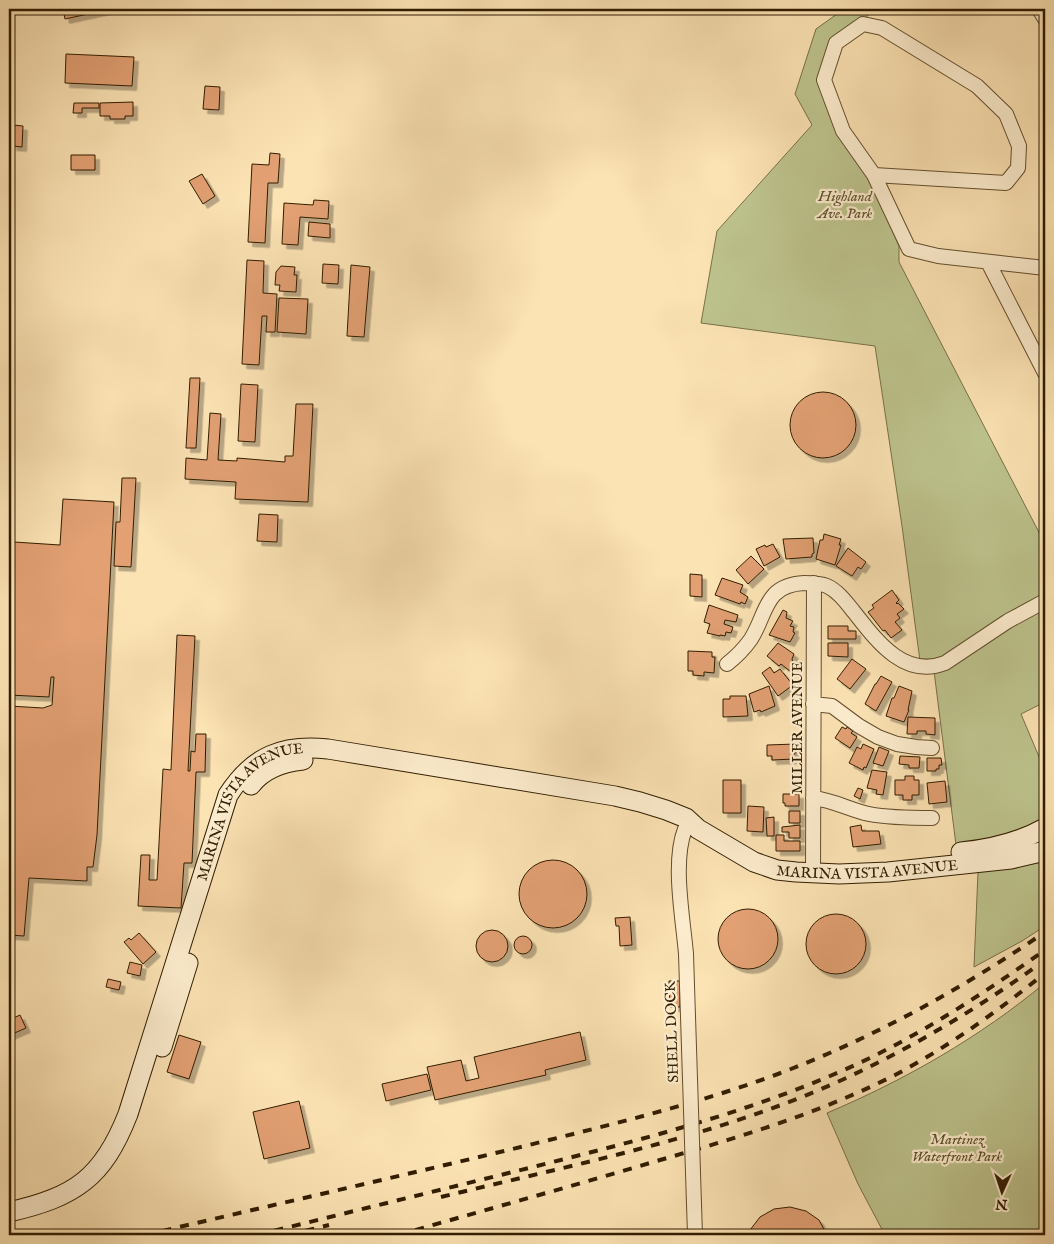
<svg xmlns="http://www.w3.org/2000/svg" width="1054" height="1244" font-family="'IM FELL English',serif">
<defs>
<filter id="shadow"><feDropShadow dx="4.5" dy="4.5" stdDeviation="0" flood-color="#0004"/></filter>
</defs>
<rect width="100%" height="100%" fill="#fce3b4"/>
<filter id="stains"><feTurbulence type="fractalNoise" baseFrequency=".004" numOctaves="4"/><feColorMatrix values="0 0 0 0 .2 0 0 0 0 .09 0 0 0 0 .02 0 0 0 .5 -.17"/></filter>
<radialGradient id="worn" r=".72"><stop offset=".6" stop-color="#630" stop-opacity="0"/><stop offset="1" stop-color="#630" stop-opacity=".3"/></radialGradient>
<path fill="#bec48e" stroke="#787047" d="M844,9H873L865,19L830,43L819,81L869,178L899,246V262L1045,544V598L944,661H920L902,526L875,346L701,323L717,231L812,125L795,94L816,29Z
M1045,606V702L1021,714L1045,771V828L957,853L934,671Z
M1045,857V926L1022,941L974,967L978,872L1030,862Z
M1045,983V1235H885L858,1184L827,1113C905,1080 980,1037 1045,983Z"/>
<path fill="#e2a073" stroke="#311d00" filter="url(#shadow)" d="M63,9H111L65,19Z
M66,54L134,57L132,86L65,83Z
M205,86L220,87L219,110L203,109Z
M133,102V116H125V119H110V116H100V103Z
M74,103H99V108H82V113H73Z
M13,125L23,126L22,147L12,146Z
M270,153L280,154L278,183H268L265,243L248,242L252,164L269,165Z
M71,155H95V170H71Z
M202,174L215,196L203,204L189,181Z
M314,200L329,201L328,219L300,217L298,245L282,244L284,203L313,205Z
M309,222L330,224V238L308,236Z
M247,260L264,261L263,293L277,294L275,332H266L267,316H262L259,365L242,364Z
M323,264L339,265L338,284L322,283Z
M351,265L370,267L364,337L347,336Z
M281,266L295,267L294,275H297L296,292L279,291L280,285H275L276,272Z
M279,298L308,299L306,334L277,332Z
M190,378H200L196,448H186Z
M241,384L258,385L255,442L238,441Z
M790 425a33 33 0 1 1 66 0a33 33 0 1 1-66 0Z
M296,404H313L308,502L235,499L236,482L185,479L186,458L207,460L210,413L221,414L218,460L237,461V458L285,462V456H293Z
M122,478H136L131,567L114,566L116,522H120Z
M63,499L114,502L97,835L93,867H87V881L29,878L24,936L9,935V804H10L14,730H9V706L43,708L52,705L54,677H51L49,697L9,695V634L14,542L60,545Z
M259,514L278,515L277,542L257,541Z
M824,534L841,539L839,545H841L835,565L816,559L820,540H823Z
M813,538L814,553L812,554V557L786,559L783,539Z
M773,544L780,557L764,566L756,549L765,545L766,547Z
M848,548L866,562L861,569L858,567L852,576L836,566Z
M751,556L764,569L748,584L736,570Z
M690,574L702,575V597L690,596Z
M722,578L743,585L740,592L748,597L745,604L741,602L740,604L715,595Z
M892,590L899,600L896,603L897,604L898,603L904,609L897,614L900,618L895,622L902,630L891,638L885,630L883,631L868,612L874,608L872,605Z
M709,605L738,615L736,622L725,620L724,624L733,627L731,633L726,632L725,636L720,635V636L707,633L710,624L704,622Z
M783,610L787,612L786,618L793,621L790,626L794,627L793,632L795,633L790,642L769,635Z
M828,626H848V631H856V639H828Z
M177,635L195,636L188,771H190L191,751L195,752L196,734H206L205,772H196L192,863H184L181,908L138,906L141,855H150L149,880H157L163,769L171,770Z
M778,643L794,654L792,659L793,663L796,666L791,672L781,664L779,666L767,656Z
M828,643H848V657L828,656Z
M688,651L712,652V657H715L714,673L704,672V676L693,675V671H688Z
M852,659L866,669L850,689L837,679Z
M770,667L774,673L780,669L793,685L778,696L762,673Z
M881,676L892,682L876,711L865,704L875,684H876Z
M769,686L775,706L761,712L760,710L754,712L749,694Z
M899,686L912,691L908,710H909L904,722L886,716L892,698H894Z
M730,696H746L748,716L723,717V699H730Z
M908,717L935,718V735L926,734V731H917V734H907Z
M842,727L846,729L847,727L853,731L851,733L857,737L850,748L835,738Z
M796,744V753H794V759L772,760V756H767V745Z
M863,744L874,749L866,768L864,767L863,770L849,763L857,747L861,749Z
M879,747L889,751L883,766L873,763Z
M900,756L920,757L919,768H909V765L899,764Z
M927,758H941L942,765H939V769H936V771H927Z
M872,770L887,772L883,795L876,794L877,790L867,788Z
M905,776H914V780H919V795H912V800H903V795H895V780H905Z
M723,780H741V813H723Z
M945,781L947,802L929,804L927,783Z
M858,788L863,790L860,799L854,796Z
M783,794H799V806H785V803H783Z
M748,806L764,807L763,832L747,831Z
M789,811H800V823H789Z
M774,817V836H767L766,818Z
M800,825V838H789V832H782V827Z
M861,825L862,831H879L881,844L853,847L850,827Z
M776,835H784V841H800V851H776Z
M519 894a34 34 0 1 1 68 0a34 34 0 1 1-68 0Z
M718 939a30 30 0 1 1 60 0a30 30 0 1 1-60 0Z
M806 944a30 30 0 1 1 60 0a30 30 0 1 1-60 0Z
M630,917L632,945L620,946L619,926H616L615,918Z
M476 946a16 16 0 1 1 32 0a16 16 0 1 1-32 0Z
M139,933L156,952L143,964L124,942L129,938L131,940Z
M514 945a9 9 0 1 1 18 0a9 9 0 1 1-18 0Z
M130,962L142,965L140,976L127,973Z
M108,979L121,982L119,990L106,987Z
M669,981H680V1007H670Z
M20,1015L26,1028L10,1035L9,1020Z
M580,1032L586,1060L545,1070L546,1075L435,1100L427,1067L461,1060L466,1081L479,1078L474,1057Z
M179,1035L201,1042L189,1079L167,1072Z
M427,1074L431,1090L386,1101L382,1084Z
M299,1101L310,1148L264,1159L253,1112Z
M790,1207L806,1211L819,1220L827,1235H749L750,1230L760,1217L774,1209Z"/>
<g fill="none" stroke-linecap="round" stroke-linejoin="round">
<defs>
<path id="street" d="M1039,9L1045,19
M874,175L1006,183L1018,168L1019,146L1006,114L977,86L882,28L863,24L836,43L824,80L843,131L874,175L909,249L938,256L1045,268
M988,262L1045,373
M727,664C736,657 744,649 751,639C767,614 764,585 804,583C811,583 820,583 827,586C838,591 846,602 854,612C876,640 904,679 945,663L1008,621L1045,601
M813,704L832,706L859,726L878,737L897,744L916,747L932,748
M813,798C833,800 850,810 869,814C890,818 911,818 932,818
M685,829C672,862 683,918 686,954
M813,872L814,583"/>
<g id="secondary">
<path d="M251,785C263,769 284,762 303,760"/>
<path d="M961,852C991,849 1018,843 1045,828"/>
<path d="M162,1047L188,963"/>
<path id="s1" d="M9,1212C75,1197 103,1178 128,1114L228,795C253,756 283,744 328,749L615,796L640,802L666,810L686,818L698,829L754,862L777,870L796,872L839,874L888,872L1011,859L1045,851"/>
</g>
</defs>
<use href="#street" stroke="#644e2d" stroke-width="16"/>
<use href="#secondary" stroke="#311d00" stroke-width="21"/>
<use href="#street" stroke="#fdedce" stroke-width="14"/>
<use href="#secondary" stroke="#fdedce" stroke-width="19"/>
<path stroke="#311d00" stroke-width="4" stroke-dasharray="9 9" stroke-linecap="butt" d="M441,1197C572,1165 710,1138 833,1084C909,1050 979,1008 1045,960
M145,1235C273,1205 401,1176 529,1145C613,1124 697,1104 778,1074C873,1038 962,989 1045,932
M257,1235C350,1212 444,1189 537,1166C636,1141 735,1116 830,1076C907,1044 977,998 1045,950
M288,1235L329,1225
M398,1235C485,1210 573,1186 660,1160C740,1137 820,1113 895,1075C948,1047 998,1011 1045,973"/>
<defs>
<path id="street-bridge" d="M686,954L695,1235"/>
</defs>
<use href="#street-bridge" stroke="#644e2d" stroke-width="16" stroke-linecap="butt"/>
<use href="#street-bridge" stroke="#fdedce" stroke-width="14"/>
</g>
<g text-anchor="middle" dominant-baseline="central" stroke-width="4.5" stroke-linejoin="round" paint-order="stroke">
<g font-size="15" font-style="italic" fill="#5b4f2b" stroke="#fdedce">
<text x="845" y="196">Highland<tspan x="845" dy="17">Ave. Park</tspan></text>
<text x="957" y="1139">Martinez<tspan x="957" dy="17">Waterfront Park</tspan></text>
</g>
<g font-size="15" fill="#311d00" stroke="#fdedce">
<text transform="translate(797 728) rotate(-90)">MILLER AVENUE</text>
<text stroke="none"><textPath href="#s1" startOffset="499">MARINA VISTA AVENUE</textPath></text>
<text stroke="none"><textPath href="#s1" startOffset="1176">MARINA VISTA AVENUE</textPath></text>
<text transform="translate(672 1032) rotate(-92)">SHELL DOCK</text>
</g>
</g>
<rect width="1054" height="1244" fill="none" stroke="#fce3b4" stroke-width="30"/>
<rect x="10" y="10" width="1034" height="1224" fill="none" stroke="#311d00" stroke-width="2.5"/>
<rect x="15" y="15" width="1024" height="1214" fill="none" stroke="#311d00"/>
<g transform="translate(1002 1192) rotate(183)" stroke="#fdedce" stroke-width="4" paint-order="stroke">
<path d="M0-4L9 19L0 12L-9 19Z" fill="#311d00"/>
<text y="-8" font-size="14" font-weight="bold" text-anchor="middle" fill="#311d00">N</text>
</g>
<rect width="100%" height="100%" filter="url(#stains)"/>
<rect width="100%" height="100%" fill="url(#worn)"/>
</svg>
